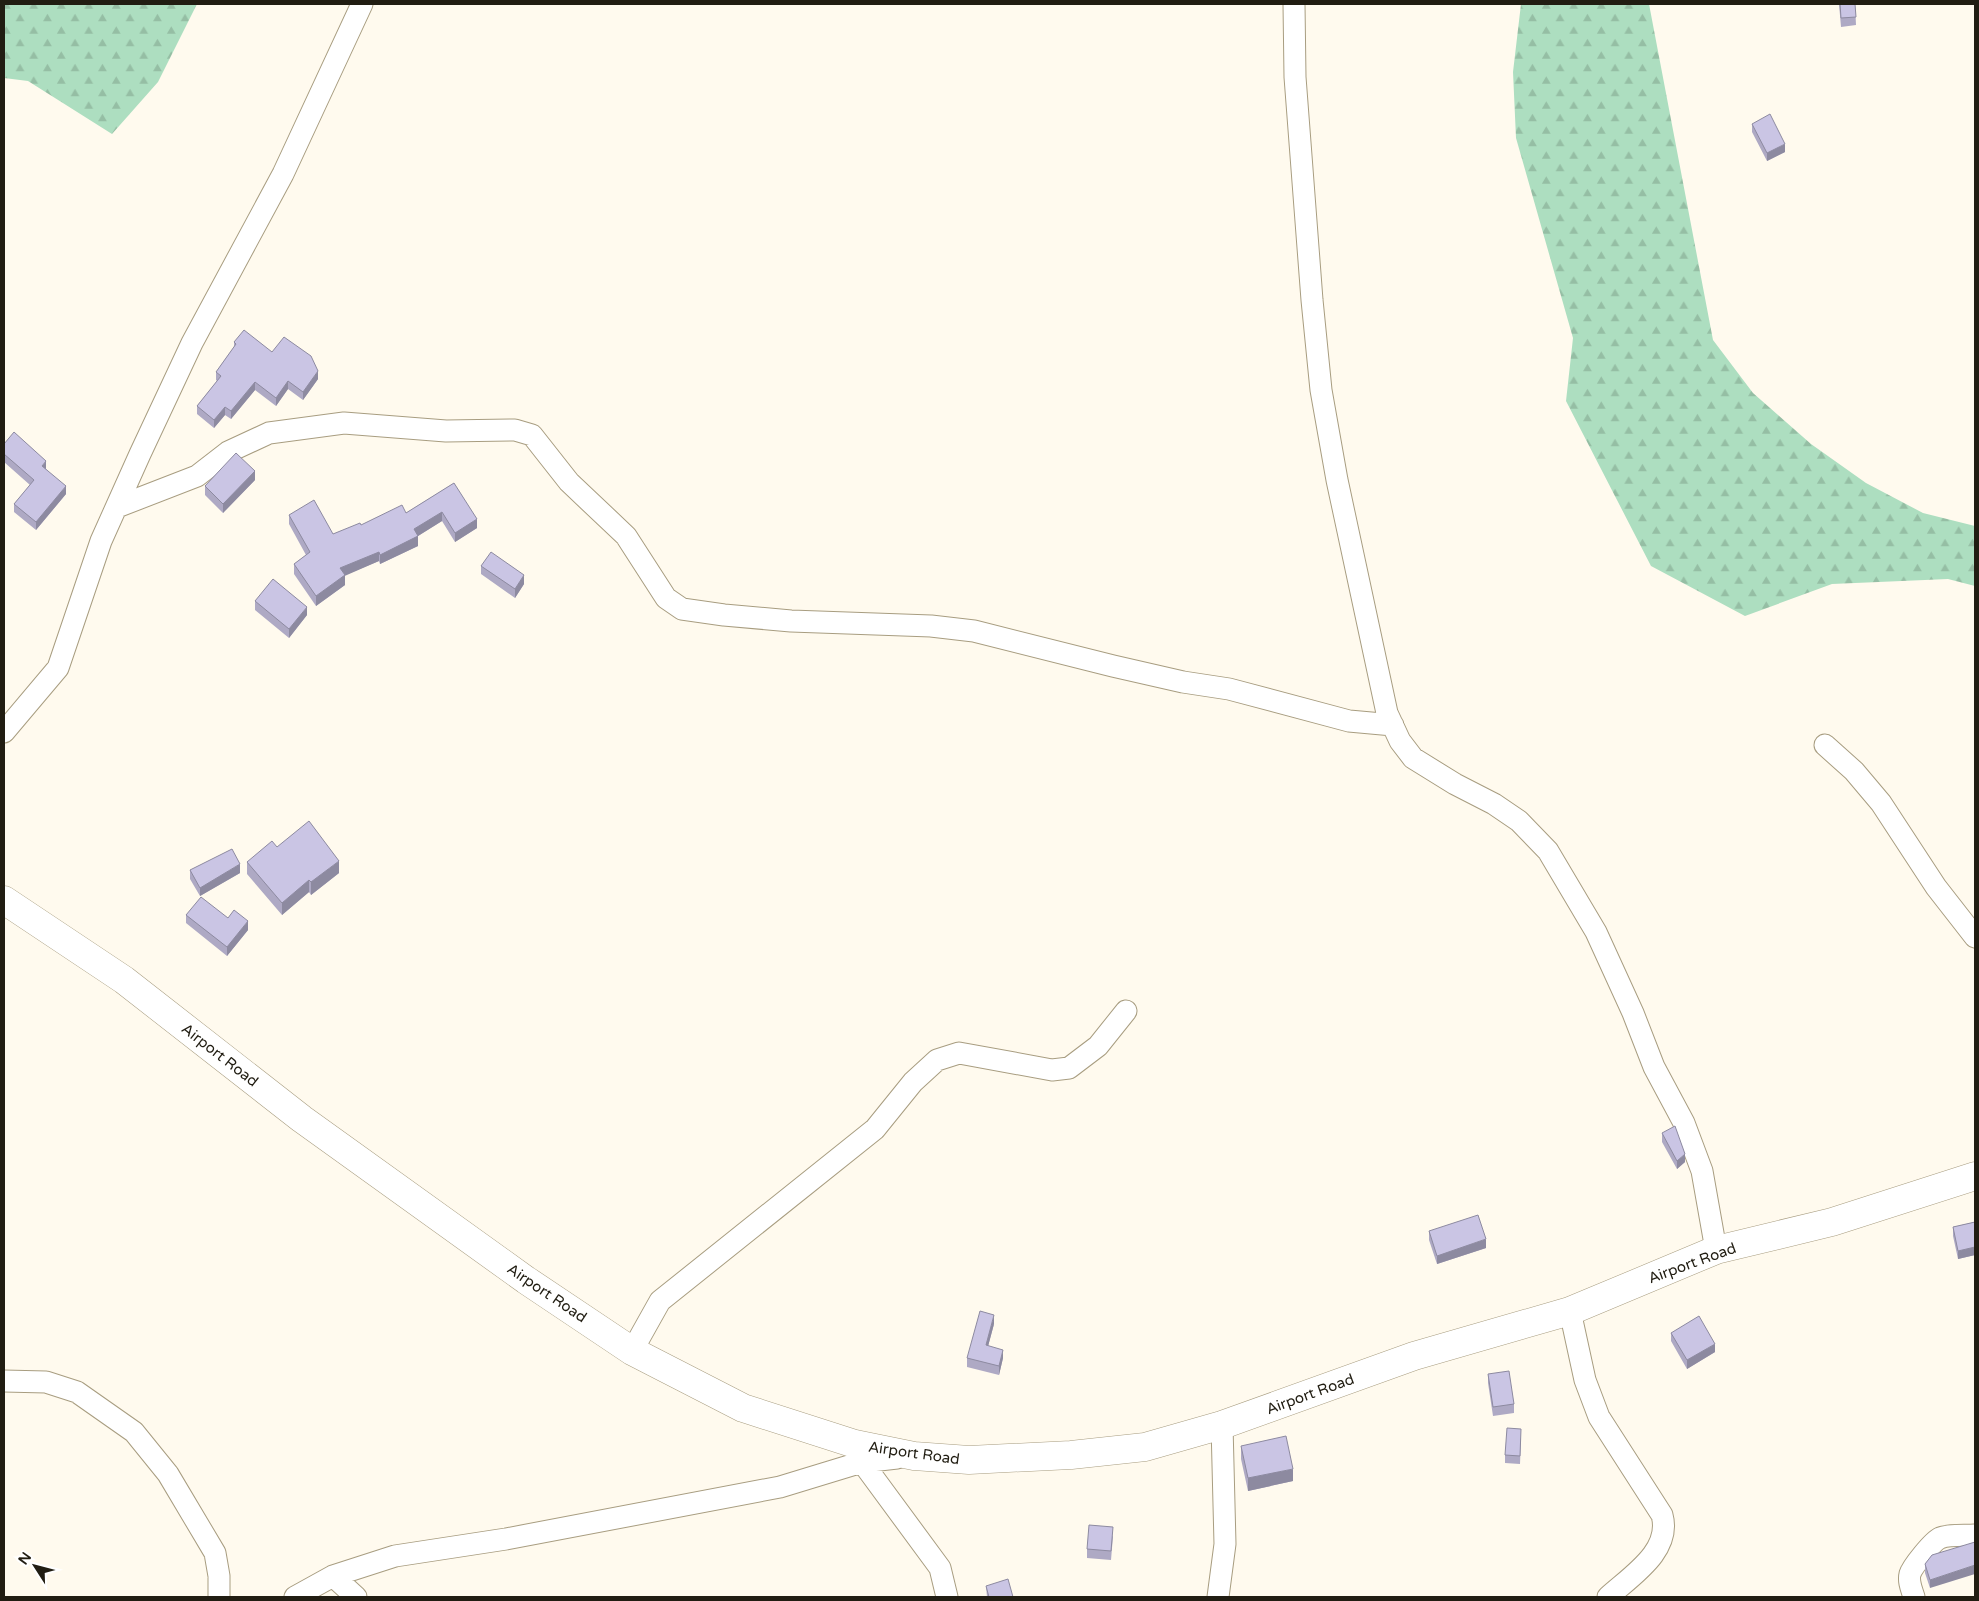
<svg xmlns="http://www.w3.org/2000/svg" width="1979" height="1601" font-family="'Varela Round',sans-serif">
<defs>
<pattern id="forest-firs" width="22" height="20" patternUnits="userSpaceOnUse" patternTransform="scale(1.25)"><rect width="22" height="20" fill="#addec0"/><path d="M5 1l3.5 6h-7zM16 11l3.5 6h-7z" fill="#95bea4"/></pattern>
</defs>
<rect width="100%" height="100%" fill="#fffaee"/>
<path fill="url(#forest-firs)" d="M4,4H197L158,82L112,134L28,81L4,78Z
M1521,4H1649L1713,340L1753,393L1811,444L1866,483L1923,513L1975,526V586L1948,579L1832,584L1745,616L1651,566L1566,401L1573,338L1516,138L1513,72Z"/>
<g fill="none" stroke-linecap="round" stroke-linejoin="round">
<defs>
<path id="street" d="M1294,4L1295,77L1312,300L1321,390L1337,480L1387,713L1400,741L1413,758L1455,784L1494,804L1519,821L1548,851L1596,932L1633,1013L1654,1067L1684,1123L1702,1171L1716,1250
M117,507L197,476L228,452L269,433L344,423L446,431L515,430L532,435L569,482L626,536L666,598L682,609L724,615L791,621L931,626L974,631L1113,666L1183,682L1229,689L1349,721L1393,725
M4,732L58,668L101,541L140,454L192,343L283,174L362,4
M1825,745L1854,771L1881,803L1936,887L1975,937
M1570,1311L1585,1380L1599,1417L1662,1515C1672,1551 1631,1576 1608,1597
M632,1351L660,1301L875,1129L913,1082L937,1060L959,1053L1052,1070L1069,1068L1098,1046L1126,1011
M4,1381L46,1382L77,1392L134,1432L168,1474L215,1553L219,1576V1597
M862,1462L940,1568L947,1597
M333,1576L356,1597
M295,1597L333,1576L395,1556L506,1539L780,1487L862,1462L897,1458
M1218,1597L1225,1544L1222,1425
M1914,1597C1912,1590 1908,1582 1910,1574C1912,1567 1933,1541 1940,1538C1950,1534 1965,1536 1975,1535"/>
<path id="secondary" d="M4,900L124,980L302,1119L526,1280L632,1351L743,1408L855,1444L914,1456L969,1460L1071,1455L1145,1447L1222,1425L1414,1356L1570,1311L1716,1250L1832,1222L1975,1176"/>
</defs>
<use href="#street" stroke="#a89d80" stroke-width="23"/>
<use href="#secondary" stroke="#a89d80" stroke-width="29"/>
<use href="#street" stroke="#fff" stroke-width="21"/>
<use href="#secondary" stroke="#fff" stroke-width="28"/>
</g>
<path fill="#aea9c4" d="M1839,4H1855L1856,25L1841,27Z
M1752,124L1785,152L1767,161L1752,132Z
M234,342L272,352L318,379L303,400L288,389L276,406L255,390L231,419L225,415L214,428L197,414V406L217,381L216,380V372L234,347Z
M4,444L46,469L66,494L36,530L14,512V504L30,485L4,462Z
M255,480L223,513L205,495V486Z
M454,483L477,528L455,542L442,521L418,536V546L380,564L379,561L345,575V585L316,606L294,574V564L306,555L289,524V515L333,534L406,513Z
M481,566L524,584L515,598L481,574Z
M255,601L307,615L289,638L255,610Z
M277,847L339,873L311,895L309,892L282,915L247,874V862Z
M190,870L240,873L200,896L190,879Z
M186,915L248,930L227,956L186,923Z
M1662,1133L1685,1162L1677,1169L1662,1142Z
M1975,1222V1255L1958,1259L1953,1236V1227Z
M1429,1231L1486,1248L1437,1264L1429,1240Z
M994,1324L988,1346L1003,1358L999,1375L967,1367V1358Z
M1671,1333L1715,1352L1687,1369L1671,1341Z
M1488,1374L1514,1404V1413L1493,1416L1488,1383Z
M1521,1438L1520,1464L1505,1463V1455Z
M1241,1446L1293,1481L1248,1491L1241,1459Z
M1113,1536L1111,1560L1087,1558V1549Z
M1932,1555L1930,1588L1925,1573V1564Z
M986,1586L1013,1597H987Z"/>
<path fill="#8d8aa0" d="M1785,144V152L1767,161V153Z
M318,371V379L303,400V392Z
M288,381V389L276,406V398Z
M255,382V390L231,419V411Z
M225,407V415L214,428V420Z
M46,461V470L42,466Z
M255,471V480L223,513V504Z
M66,486V494L36,530V522Z
M442,512V521L418,536V546L380,564V555L414,529Z
M477,519V528L455,542V533Z
M379,552V561L340,578V568Z
M345,575V585L316,606V596Z
M524,575V584L515,598V589Z
M307,607V615L289,638V629Z
M339,861V873L311,895V882Z
M240,864V873L200,896V888Z
M309,880V892L282,915V903Z
M248,921V930L227,956V947Z
M1685,1154V1162L1677,1169V1161Z
M1486,1239V1248L1437,1264V1256Z
M1975,1247V1255L1958,1259V1251Z
M994,1315V1324L986,1354V1345Z
M1715,1344V1352L1687,1369V1360Z
M1003,1350V1358L999,1375V1366Z
M1293,1469V1481L1248,1491V1478Z
M1975,1565V1574L1930,1588V1580Z"/>
<path fill="#cac5e4" stroke="#8d8aa0" d="M1840,4H1855L1856,17L1841,18Z
M1770,114L1785,144L1767,153L1752,124Z
M244,330L272,352L284,337L311,356L318,371L303,392L288,381L276,398L255,382L231,411L225,407L214,420L197,406L221,376L216,372L236,344L234,342Z
M14,432L46,461L42,466L66,486L36,522L14,504L34,480L4,454V444Z
M236,453L255,471L223,504L205,486Z
M454,483L477,519L455,533L442,512L414,529L418,536L380,555L379,552L340,568L345,575L316,596L294,564L310,552L289,515L314,500L333,534L360,523L361,525L402,505L406,513Z
M491,552L524,575L515,589L481,566Z
M273,579L307,607L289,629L255,601Z
M309,821L339,861L311,882L309,880L282,903L247,862L272,841L277,847Z
M232,849L240,864L200,888L190,870Z
M201,897L228,918L234,910L248,921L227,947L186,915Z
M1675,1126L1685,1154L1677,1161L1662,1133Z
M1478,1215L1486,1239L1437,1256L1429,1231Z
M1975,1222V1247L1958,1251L1953,1227Z
M980,1311L994,1315L986,1345L1003,1350L999,1366L967,1358Z
M1699,1316L1715,1344L1687,1360L1671,1333Z
M1509,1371L1514,1404L1493,1407L1488,1374Z
M1507,1428L1521,1429L1520,1456L1505,1455Z
M1286,1436L1293,1469L1248,1478L1241,1446Z
M1089,1525L1113,1527L1111,1551L1087,1549Z
M1975,1542V1565L1930,1580L1925,1564L1932,1555Z
M1008,1579L1013,1597H989L986,1586Z"/>
<g text-anchor="middle" dominant-baseline="central" stroke-width="4" stroke-linejoin="round" paint-order="stroke">
<g font-size="15" fill="#211d12" stroke="#fff">
<text transform="translate(220 1055) rotate(38)">Airport Road</text>
<text transform="translate(1692 1263) rotate(-20)">Airport Road</text>
<text transform="translate(547 1293) rotate(34)">Airport Road</text>
<text transform="translate(1310 1394) rotate(-20)">Airport Road</text>
<text transform="translate(914 1453) rotate(8)">Airport Road</text>
</g>
</g>
<rect width="1979" height="1601" fill="none" stroke="#211d12" stroke-width="10"/>
<g transform="translate(35 1566) rotate(306)" stroke="#ffffff" stroke-width="4" paint-order="stroke">
<path d="M0-4L9 19L0 12L-9 19Z" fill="#211d12"/>
<text y="-8" font-size="14" font-weight="bold" text-anchor="middle" fill="#211d12">N</text>
</g>
</svg>
